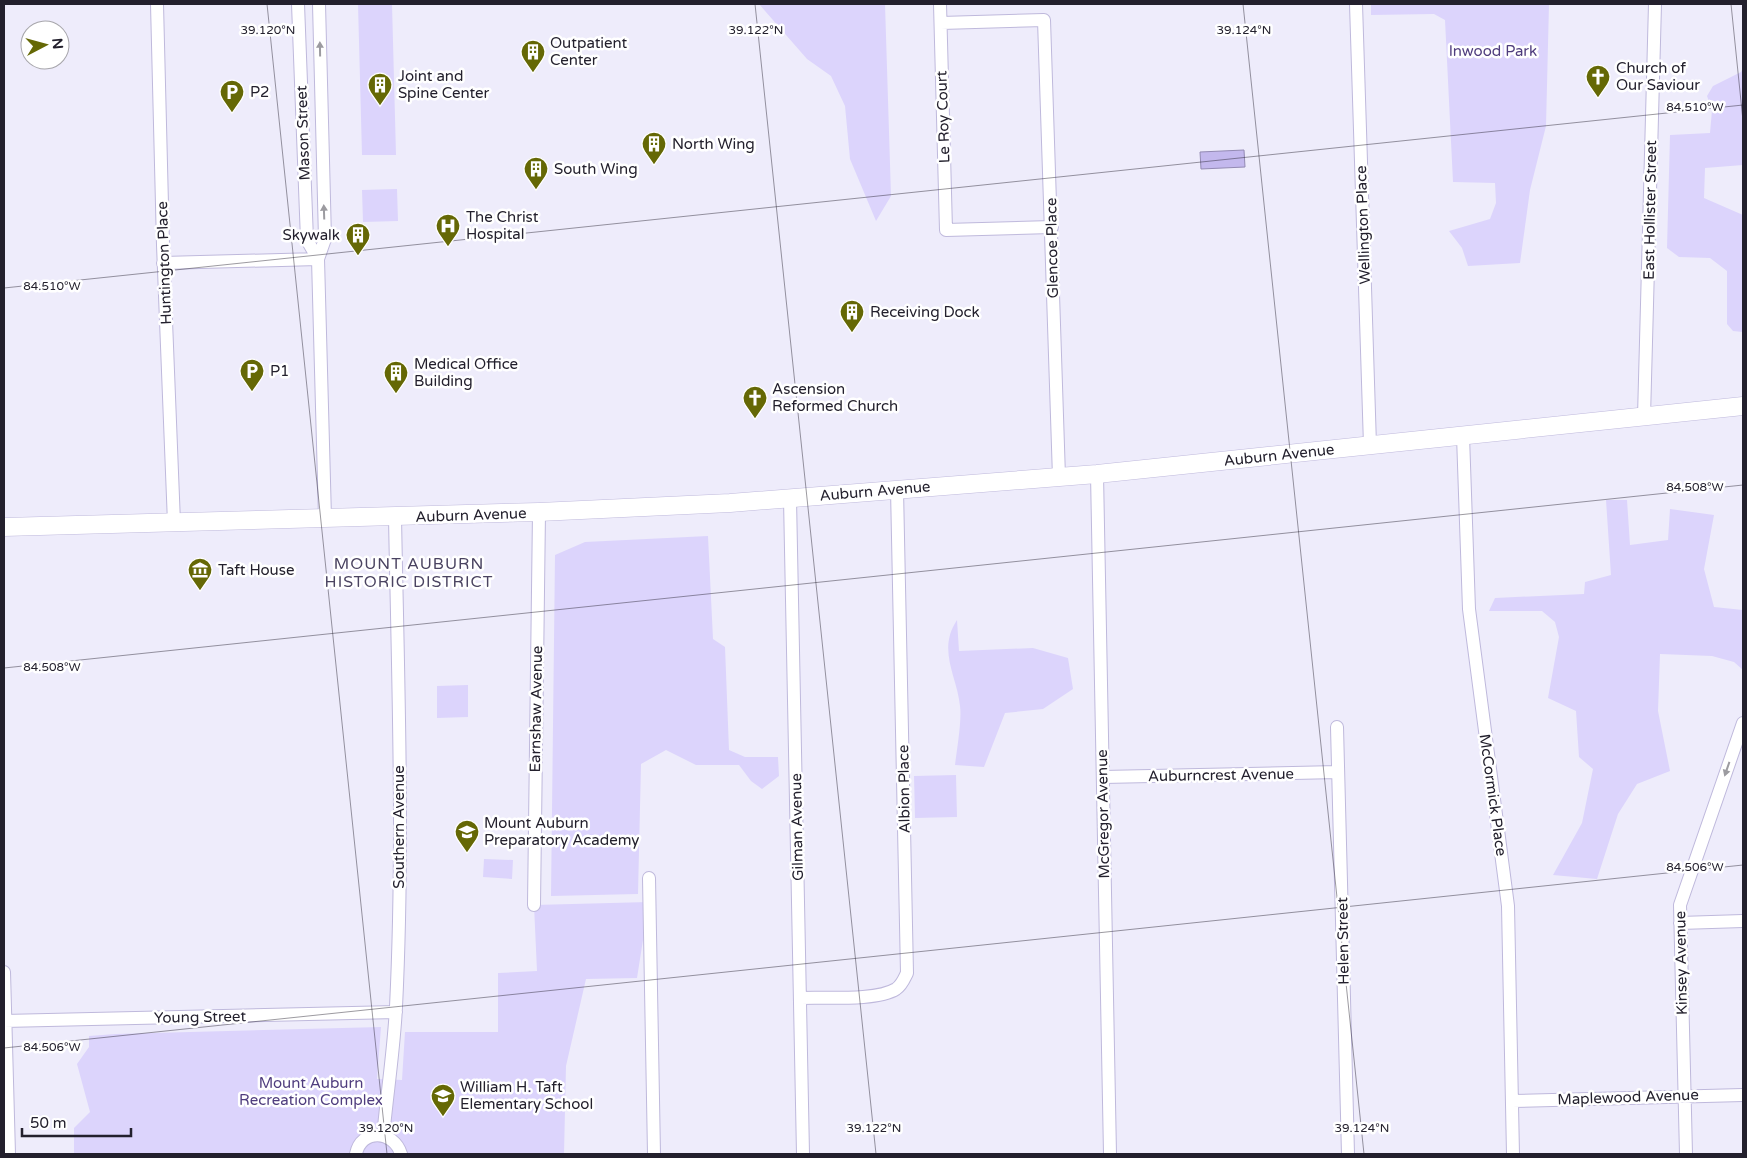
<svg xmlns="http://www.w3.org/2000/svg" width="1747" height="1158" font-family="'Varela Round',sans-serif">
<rect width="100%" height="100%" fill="#eeecfb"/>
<path fill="#dcd4fc" d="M358,4H392L396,155H362Z
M759,4H885L891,196L876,221L850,159L845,106L831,76L807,59Z
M1371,4H1549L1546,126L1530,190L1520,263L1468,266L1462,248L1449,231L1490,219L1496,203L1495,183L1453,182L1445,20L1434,14L1371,15Z
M1743,68V165L1705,168L1704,198L1743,215V332L1733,331L1727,324V271L1710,258L1679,257L1667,248L1670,135L1710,133L1712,110L1707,96L1713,86L1741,72Z
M397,189L398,221L363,222L362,190Z
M1606,500H1627L1630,545L1668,540L1670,509L1714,515L1704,569L1714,607L1743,610V670L1734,662L1712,656L1660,654L1658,711L1670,771L1637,784L1618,814L1597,879L1553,875L1582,823L1593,769L1579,757L1576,711L1548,698L1559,637L1555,622L1542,611H1489L1495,598L1584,594L1585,582L1611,575Z
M708,536L713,639L725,647L729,750L745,757H778L779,776L762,789L751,781L739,765H696L666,750L641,764L638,894L551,896L555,555L585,542Z
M957,620L959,651L1033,648L1068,658L1073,689L1043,709L1005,713L984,767L955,765C957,749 962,720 960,706C957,676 937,650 957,620Z
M468,685V717L437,718V686Z
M956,775L957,817L915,818L914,776Z
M484,859L513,860L512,879L483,877Z
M649,902L637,978L586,979L566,1066L564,1154H74V1128L90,1112L77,1064L89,1047V1036L116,1034L381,1027L377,1079L402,1080L405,1032H498V973L537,971L534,905Z"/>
<path fill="#c3b8ed" stroke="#938ab3" d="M1244,150L1245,167L1201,169L1200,152Z"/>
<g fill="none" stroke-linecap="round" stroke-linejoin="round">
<defs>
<path id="street" d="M157,4L163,245L174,523
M298,4L307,240L318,259
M319,4L325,239L318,259L325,518
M940,4L946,230L1052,227
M1356,4L1370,445
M941,23L1044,20L1059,477
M163,263L318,259
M1644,417L1655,4
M1463,436L1469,609L1508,906L1513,1154
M1097,474L1110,1154
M790,499L803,1154
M1337,727L1348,1154
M1103,777L1338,772
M649,878L654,1154
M534,905L539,512
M1680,923L1743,921
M4,972L9,1154
M801,998C825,997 877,1001 896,989C902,985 904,979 907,973L897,489
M4,1021L396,1012
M1512,1101L1743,1095
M385,1136L384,1127C388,1087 394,1047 396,1007C404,844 398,680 395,517
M356,1154C361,1128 394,1130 401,1154
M1686,1154L1680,905L1743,723"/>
<path id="secondary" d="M4,527L539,512L730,503L1097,474L1743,406"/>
</defs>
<use href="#street" stroke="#bfb9dc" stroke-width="14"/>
<use href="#secondary" stroke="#bfb9dc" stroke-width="19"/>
<use href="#street" stroke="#fff" stroke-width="12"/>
<use href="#secondary" stroke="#fff" stroke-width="18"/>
</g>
<defs><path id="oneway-solid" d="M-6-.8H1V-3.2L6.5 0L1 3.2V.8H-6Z" transform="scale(1.25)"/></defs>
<g fill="#9c9ba0">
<use href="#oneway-solid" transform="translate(320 49) rotate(-91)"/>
<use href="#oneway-solid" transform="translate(324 212) rotate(-92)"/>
<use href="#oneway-solid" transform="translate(1727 769) rotate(109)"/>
</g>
<path fill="none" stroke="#23202d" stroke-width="1" stroke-opacity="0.45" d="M267,4L387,1154M755,4L876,1154M1243,4L1364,1154M1731,4L1743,121M4,288L1743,105M4,668L1743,485M4,1048L1743,865"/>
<defs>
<symbol id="building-pin" viewBox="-11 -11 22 30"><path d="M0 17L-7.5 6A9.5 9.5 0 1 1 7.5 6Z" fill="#656805" stroke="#fff"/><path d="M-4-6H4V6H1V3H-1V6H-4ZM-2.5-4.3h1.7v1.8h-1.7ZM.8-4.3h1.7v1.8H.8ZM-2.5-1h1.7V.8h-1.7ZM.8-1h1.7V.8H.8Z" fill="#fff"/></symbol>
<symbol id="church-pin" viewBox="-11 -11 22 30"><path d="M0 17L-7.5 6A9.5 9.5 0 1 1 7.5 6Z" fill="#656805" stroke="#fff"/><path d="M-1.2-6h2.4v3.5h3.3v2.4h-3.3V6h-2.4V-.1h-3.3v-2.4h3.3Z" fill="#fff"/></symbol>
<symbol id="parking-pin" viewBox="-11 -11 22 30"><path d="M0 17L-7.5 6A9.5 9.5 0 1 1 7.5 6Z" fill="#656805" stroke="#fff"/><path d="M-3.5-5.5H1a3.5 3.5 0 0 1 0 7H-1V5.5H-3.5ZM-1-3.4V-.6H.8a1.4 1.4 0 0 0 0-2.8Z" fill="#fff"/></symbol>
<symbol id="hospital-pin" viewBox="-11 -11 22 30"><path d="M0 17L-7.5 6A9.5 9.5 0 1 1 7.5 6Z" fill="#656805" stroke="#fff"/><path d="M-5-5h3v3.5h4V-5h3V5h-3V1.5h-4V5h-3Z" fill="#fff"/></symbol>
<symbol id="museum-pin" viewBox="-11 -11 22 30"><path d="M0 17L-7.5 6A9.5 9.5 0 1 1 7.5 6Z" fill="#656805" stroke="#fff"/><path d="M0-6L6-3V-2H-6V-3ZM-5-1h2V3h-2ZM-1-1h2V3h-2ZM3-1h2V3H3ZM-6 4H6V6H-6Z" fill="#fff"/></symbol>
<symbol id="school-pin" viewBox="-11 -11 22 30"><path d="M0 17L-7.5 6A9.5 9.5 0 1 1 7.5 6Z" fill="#656805" stroke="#fff"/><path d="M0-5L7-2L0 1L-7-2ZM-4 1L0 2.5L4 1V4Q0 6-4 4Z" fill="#fff"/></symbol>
</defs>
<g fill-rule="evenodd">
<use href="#building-pin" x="519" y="38" width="28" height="38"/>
<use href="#church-pin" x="1584" y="63" width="28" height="38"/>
<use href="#building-pin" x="366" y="71" width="28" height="38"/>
<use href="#parking-pin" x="218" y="78" width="28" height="38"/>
<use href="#building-pin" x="640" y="130" width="28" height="38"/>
<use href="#building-pin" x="522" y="155" width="28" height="38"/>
<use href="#hospital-pin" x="434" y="212" width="28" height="38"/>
<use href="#building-pin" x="344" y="221" width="28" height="38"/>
<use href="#building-pin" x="838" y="298" width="28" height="38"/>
<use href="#parking-pin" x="238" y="357" width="28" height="38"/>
<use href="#building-pin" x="382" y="359" width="28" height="38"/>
<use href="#church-pin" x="741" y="384" width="28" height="38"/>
<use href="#museum-pin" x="186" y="556" width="28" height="38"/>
<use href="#school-pin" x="453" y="818" width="28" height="38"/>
<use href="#school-pin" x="429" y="1082" width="28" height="38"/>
</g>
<g text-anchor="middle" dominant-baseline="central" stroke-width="5" stroke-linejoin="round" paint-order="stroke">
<g font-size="15" fill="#23202d" stroke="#fff" text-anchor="start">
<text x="550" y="43">Outpatient<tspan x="550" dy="17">Center</tspan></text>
<text x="1616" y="68">Church of<tspan x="1616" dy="17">Our Saviour</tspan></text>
<text x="398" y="76">Joint and<tspan x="398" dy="17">Spine Center</tspan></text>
<text x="250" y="92">P2</text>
<text x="672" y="144">North Wing</text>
<text x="554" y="169">South Wing</text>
<text x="466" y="217">The Christ<tspan x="466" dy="17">Hospital</tspan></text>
<text x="340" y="235" text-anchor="end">Skywalk</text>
<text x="870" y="312">Receiving Dock</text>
<text x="414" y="364">Medical Office<tspan x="414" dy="17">Building</tspan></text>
<text x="270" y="371">P1</text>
<text x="772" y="389">Ascension<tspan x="772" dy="17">Reformed Church</tspan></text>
<text x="218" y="570">Taft House</text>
<text x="484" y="823">Mount Auburn<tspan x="484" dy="17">Preparatory Academy</tspan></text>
<text x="460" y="1087">William H. Taft<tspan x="460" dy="17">Elementary School</tspan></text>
</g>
<g font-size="15" fill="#4f3d7e" stroke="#fff">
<text x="1493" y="51">Inwood Park</text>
<text x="311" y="1083">Mount Auburn<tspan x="311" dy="17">Recreation Complex</tspan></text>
</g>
<g font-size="15" fill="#23202d" stroke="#fff">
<text transform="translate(943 117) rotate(-92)">Le Roy Court</text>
<text transform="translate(303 133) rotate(-92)">Mason Street</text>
<text transform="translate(1650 210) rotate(-89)">East Hollister Street</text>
<text transform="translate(1363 225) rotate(-92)">Wellington Place</text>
<text transform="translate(1052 248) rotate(-91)">Glencoe Place</text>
<text transform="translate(164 263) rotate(-92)">Huntington Place</text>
<text transform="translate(1279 455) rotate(-6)">Auburn Avenue</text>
<text transform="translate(875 491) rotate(-5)">Auburn Avenue</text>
<text transform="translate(471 515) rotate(-2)">Auburn Avenue</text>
<text transform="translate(536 709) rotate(-89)">Earnshaw Avenue</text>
<text transform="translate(1221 775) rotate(-1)">Auburncrest Avenue</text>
<text transform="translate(904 789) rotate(-91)">Albion Place</text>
<text transform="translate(1493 795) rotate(82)">McCormick Place</text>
<text transform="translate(1103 814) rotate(-91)">McGregor Avenue</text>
<text transform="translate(399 827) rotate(-90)">Southern Avenue</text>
<text transform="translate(797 827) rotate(-91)">Gilman Avenue</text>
<text transform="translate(1343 941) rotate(-91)">Helen Street</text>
<text transform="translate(1681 963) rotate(-91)">Kinsey Avenue</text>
<text transform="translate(200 1017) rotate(-1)">Young Street</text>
<text transform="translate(1628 1097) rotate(-2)">Maplewood Avenue</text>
</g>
<g font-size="16" letter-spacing="1" fill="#4a4361" stroke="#fff">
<text x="409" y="564">MOUNT AUBURN<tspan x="409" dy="18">HISTORIC DISTRICT</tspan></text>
</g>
</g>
<g font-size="12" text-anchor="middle" fill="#23202d" stroke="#fff" stroke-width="5" stroke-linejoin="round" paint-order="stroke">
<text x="268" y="34">39.120°N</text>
<text x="756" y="34">39.122°N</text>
<text x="1244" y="34">39.124°N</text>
<text x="1695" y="111">84.510°W</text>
<text x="52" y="290">84.510°W</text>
<text x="1695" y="491">84.508°W</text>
<text x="52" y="671">84.508°W</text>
<text x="1695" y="871">84.506°W</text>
<text x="52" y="1051">84.506°W</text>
<text x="386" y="1132">39.120°N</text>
<text x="874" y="1132">39.122°N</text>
<text x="1362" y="1132">39.124°N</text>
</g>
<rect width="1747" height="1158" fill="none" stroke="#23202d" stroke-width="10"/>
<g transform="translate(45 45) rotate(84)"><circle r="24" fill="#ffffff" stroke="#a7a6ab"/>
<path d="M0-4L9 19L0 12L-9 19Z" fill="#656805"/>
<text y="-8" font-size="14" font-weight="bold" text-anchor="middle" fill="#23202d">N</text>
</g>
<path d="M22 1128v8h109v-8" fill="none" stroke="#23202d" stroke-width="2.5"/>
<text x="30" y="1128" font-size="15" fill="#23202d" stroke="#ffffff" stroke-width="4" paint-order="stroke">50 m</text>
</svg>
